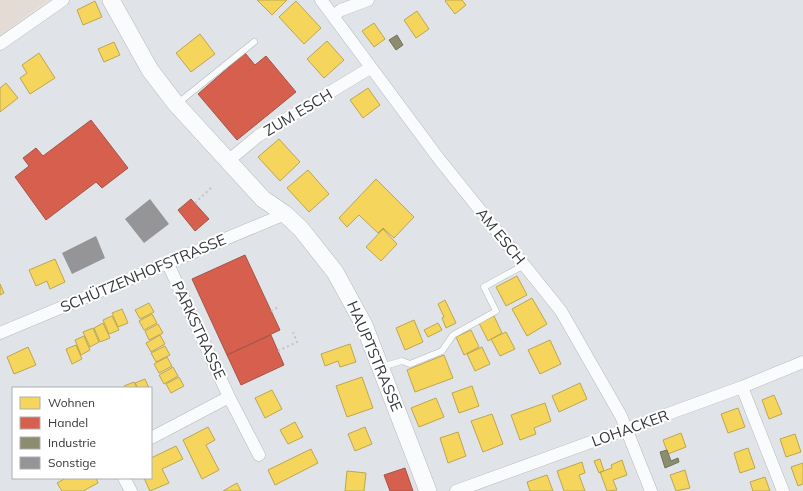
<svg xmlns="http://www.w3.org/2000/svg" width="803" height="491" font-family="Mulish,sans-serif">
<rect width="100%" height="100%" fill="#e0e4e8"/>
<path fill="#e4dcd4" d="M0,0H48L0,35Z"/>
<path fill="#f6d55c" stroke="#bca652" d="M257,0H287L272,15Z
M446,0H462L466,5L455,14L445,1Z
M95,1L102,17L83,25L77,10Z
M296,1L321,28L304,44L279,17Z
M417,11L429,29L416,38L404,20Z
M374,23L385,39L374,47L362,31Z
M200,34L215,54L191,72L176,53Z
M327,41L344,60L324,78L307,59Z
M114,42L120,55L104,62L98,49Z
M39,53L55,78L30,94L20,78L27,73L22,65Z
M6,83L18,98L0,112V88Z
M368,88L380,105L363,118L350,100Z
M279,139L300,162L280,181L258,157Z
M308,170L329,194L309,212L287,188Z
M376,179L414,217L394,238L383,228L378,233L359,215L347,227L339,218Z
M383,229L397,244L381,261L366,247Z
M55,259L65,282L50,289L47,281L36,286L29,270Z
M517,276L527,295L506,306L496,287Z
M0,284L4,293L0,295Z
M532,298L547,324L527,336L512,309Z
M445,300L456,323L446,328L442,318L444,317L438,304Z
M149,303L154,312L140,319L135,310Z
M122,309L128,323L118,327L112,313Z
M152,314L157,323L144,330L139,321Z
M112,316L119,330L109,334L103,320Z
M494,316L502,333L488,341L479,323Z
M414,320L423,342L405,350L396,328Z
M103,323L110,338L100,342L94,328Z
M438,323L442,330L428,337L424,330Z
M158,324L163,333L149,340L145,331Z
M93,328L99,342L90,347L83,332Z
M471,330L479,347L464,355L456,337Z
M506,332L515,349L500,356L491,339Z
M160,335L165,344L151,352L146,343Z
M84,336L90,350L81,355L75,340Z
M550,340L561,364L540,374L528,350Z
M350,344L356,362L340,367L338,361L325,366L321,354Z
M76,345L82,359L72,364L66,349Z
M165,346L170,355L156,362L151,353Z
M28,347L36,365L14,374L7,357Z
M482,347L490,364L475,371L467,354Z
M444,355L453,378L415,392L407,370Z
M167,357L172,366L159,373L154,364Z
M173,367L178,376L164,384L159,375Z
M179,377L184,386L171,393L166,384Z
M362,377L373,408L347,417L336,386Z
M145,379L149,388H138L135,383Z
M134,382L137,388H125L124,386Z
M580,383L587,399L559,412L552,396Z
M472,386L479,406L459,413L452,393Z
M272,390L282,409L265,418L255,398Z
M774,395L782,414L769,419L762,400Z
M436,398L444,417L419,427L411,408Z
M545,403L551,421L534,428L536,434L520,440L511,415Z
M738,408L745,427L728,433L721,414Z
M492,414L503,444L483,452L471,421Z
M295,422L303,437L288,444L280,430Z
M208,427L215,440L206,445L219,470L202,479L183,440Z
M365,427L372,444L355,451L348,434Z
M458,432L466,456L448,463L440,438Z
M681,433L686,447L668,454L663,440Z
M795,434L801,452L786,457L780,439Z
M176,446L183,459L162,469L169,483L150,491L144,478H151V458Z
M748,448L755,468L740,473L734,453Z
M311,449L318,463L275,485L268,470Z
M600,459L604,471L599,473L594,461Z
M622,460L627,475L613,480L617,490L607,491L600,472L612,468L611,465Z
M582,462L585,473L579,475L585,491H564L557,471Z
M803,463V484L798,486L791,467Z
M685,470L690,488L676,491L670,475Z
M347,471L366,473L364,491H345Z
M547,475L553,491H530L527,482Z
M765,477L770,491H753L750,482Z
M66,478H96L98,483L83,491H62L57,483Z
M237,483L241,491H223Z"/>
<path fill="#d6604d" stroke="#a55447" d="M245,53L255,65L266,56L296,92L237,140L198,94Z
M91,120L128,168L102,188L96,182L46,220L15,177L29,166L23,158L36,148L43,156Z
M191,199L209,219L195,231L178,210Z
M245,255L280,330L227,355L192,279Z
M271,335L284,365L241,385L227,355Z
M405,468L413,491H390L384,475Z"/>
<path fill="#8c8c6e" stroke="#72725e" d="M397,35L403,45L396,50L389,40Z
M667,450L671,461L678,458L679,462L665,468L660,452Z"/>
<path fill="#959597" d="M150,199L169,224L144,243L125,219Z
M96,236L105,258L72,274L62,253Z"/>
<g fill="none" stroke-linecap="round" stroke-linejoin="round">
<defs>
<path id="lane" d="M178,103L254,42
M381,367L402,361L410,364L442,351L453,335L496,311L484,287L524,265"/>
<path id="street" d="M321,0L439,159L561,311L621,416L651,491
M333,16L341,10L368,0
M0,44L63,0
M228,161L258,136L370,68
M0,333L285,214
M742,387L783,491
M229,397L259,455
M151,438L229,397L168,264
M124,478L131,491
M456,491L742,387L803,362"/>
<path id="secondary" d="M111,0L150,70L176,104L263,199L285,214L301,229L335,272L364,325L428,491"/>
</defs>
<use href="#lane" stroke="#b5b9bb" stroke-width="7"/>
<use href="#street" stroke="#b5b9bb" stroke-width="13"/>
<use href="#secondary" stroke="#b5b9bb" stroke-width="18"/>
<path stroke="#c3c3c5" stroke-width="2" stroke-dasharray="2 3" stroke-linecap="butt" d="M195,203L213,186
M271,311L280,306
M278,351L297,342L293,332"/>
<use href="#lane" stroke="#fafbfc" stroke-width="6"/>
<use href="#street" stroke="#fafbfc" stroke-width="12"/>
<use href="#secondary" stroke="#fafbfc" stroke-width="17"/>
</g>
<g text-anchor="middle" dominant-baseline="central" stroke-width="4" stroke-linejoin="round" paint-order="stroke">
<g font-size="15" fill="#34373a" stroke="#fff">
<text transform="translate(298 112) rotate(-31)">ZUM ESCH</text>
<text transform="translate(501 236) rotate(51)">AM ESCH</text>
<text transform="translate(143 273) rotate(-23)">SCHÜTZENHOFSTRASSE</text>
<text transform="translate(199 330) rotate(65)">PARKSTRASSE</text>
<text transform="translate(375 356) rotate(67)">HAUPTSTRASSE</text>
<text transform="translate(630 428) rotate(-20)">LOHACKER</text>
</g>
</g>
<rect x="12" y="387" width="140" height="92" fill="#ffffff" stroke="#aeafb0"/>
<rect x="20" y="397" width="20" height="12" fill="#f6d55c" stroke="#aeafb0"/>
<text x="48" y="407" font-size="12" fill="#34373a">Wohnen</text>
<rect x="20" y="417" width="20" height="12" fill="#d6604d" stroke="#aeafb0"/>
<text x="48" y="427" font-size="12" fill="#34373a">Handel</text>
<rect x="20" y="437" width="20" height="12" fill="#8c8c6e" stroke="#aeafb0"/>
<text x="48" y="447" font-size="12" fill="#34373a">Industrie</text>
<rect x="20" y="457" width="20" height="12" fill="#959597" stroke="#aeafb0"/>
<text x="48" y="467" font-size="12" fill="#34373a">Sonstige</text>
</svg>
